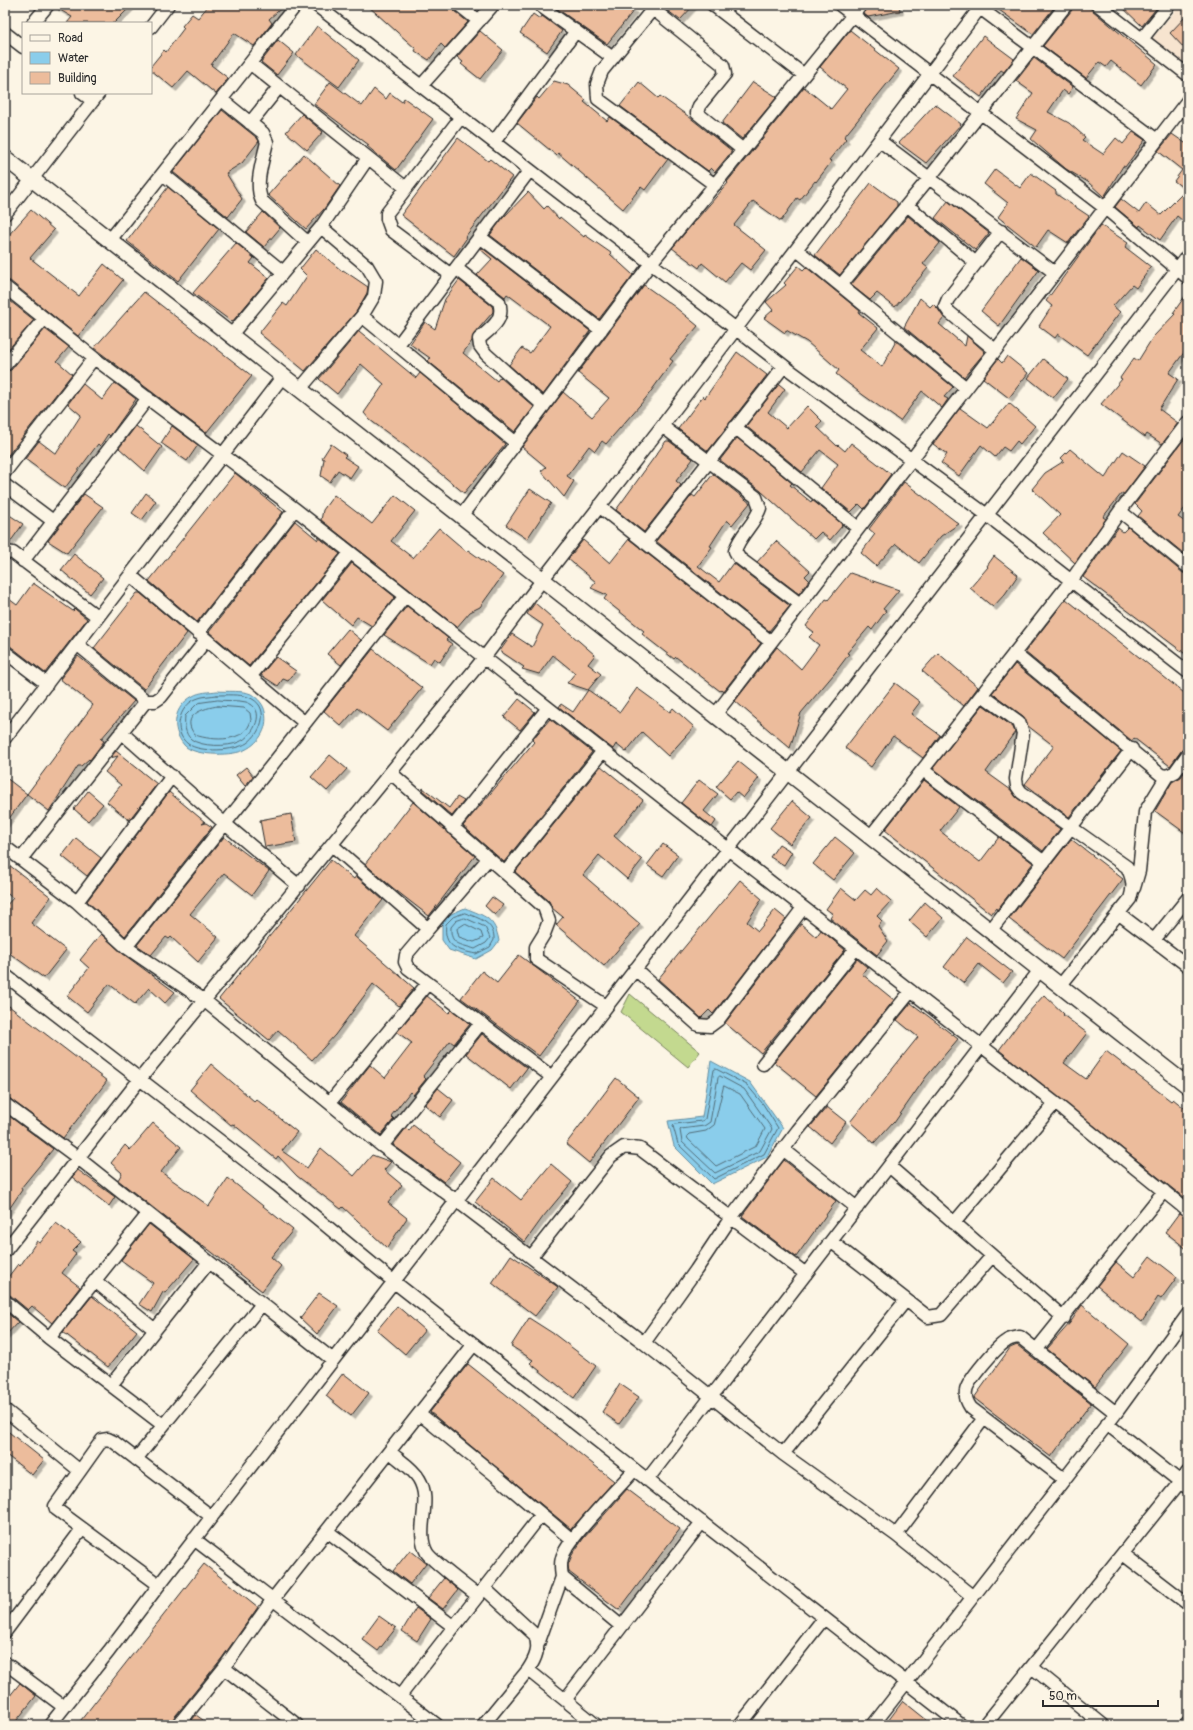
<svg xmlns="http://www.w3.org/2000/svg" width="1193" height="1730" font-family="Pangolin,sans-serif">
<defs>
<filter id="shadow"><feDropShadow dx="3.5" dy="3.5" stdDeviation="0" flood-color="#0004"/></filter>
</defs>
<rect width="100%" height="100%" fill="#fcf5e5"/>
<filter id="ink" filterUnits="userSpaceOnUse"><feTurbulence type="fractalNoise" baseFrequency=".025" numOctaves="2"/><feDisplacementMap in="SourceGraphic" scale="8" xChannelSelector="R" yChannelSelector="G"/><feConvolveMatrix kernelMatrix="1 2 1 2 8 2 1 2 1" color-interpolation-filters="sRGB"/></filter>
<g filter="url(#ink)">
<path fill="#f7e4cf" d="M1180,5H1188V67L1152,39Z"/>
<path fill="#c3d98f" stroke="#77825d" d="M630,994L700,1052L688,1067L621,1012Z"/>
<path fill="#8acdeb" stroke="#648c9e" d="M217,691C227,692 242,690 251,694C258,698 264,705 265,712C269,729 258,745 242,751C229,756 193,756 184,745C170,728 174,706 193,696C199,692 210,692 217,691Z
M465,908C485,916 495,918 499,941L492,950L476,959L449,950L442,940V923L451,914Z
M711,1061L750,1082L783,1128L767,1157L712,1184L674,1146L668,1121L702,1117Z"/>
<g fill="none" stroke-linecap="round" stroke-linejoin="round">
<path stroke="#516c78" stroke-width="1" d="M217,695C226,695 239,694 248,697C271,705 263,732 247,743C235,751 201,753 188,744C172,732 179,706 196,699C202,696 211,696 217,695Z
M218,700C227,701 238,700 246,702C268,709 254,736 239,742C229,747 200,747 191,739C185,734 184,724 185,716L198,703Z
M218,706L244,708L250,713L251,720C246,743 213,741 195,735C179,715 204,708 218,706Z
M465,913C479,918 495,923 494,940L490,947L476,954C457,950 443,947 446,924L453,917Z
M465,918L485,927L490,938L486,943L475,949C460,944 450,945 451,927L456,921Z
M465,924L481,932L483,938L474,942L459,937L457,929Z
M716,1069L747,1085L763,1104L778,1128L764,1154L714,1179L678,1144L673,1126L675,1124L702,1121L705,1119L714,1070Z
M720,1076L744,1089L772,1129L760,1151L715,1173L682,1142L680,1130L681,1129L704,1126L710,1122L718,1078Z
M724,1086L740,1094L765,1129L756,1146L716,1166L688,1139L687,1136L689,1134L706,1131L714,1125Z"/>
</g>
<path fill="#ecbc9c" stroke="#2b2b2b" filter="url(#shadow)" d="M55,5H132L114,23H67L72,17L55,7Z
M209,5H285L269,19L272,23L254,46L234,33L211,65L228,78L216,94L188,71L173,88L151,70V66L164,50L166,52L184,28L182,26L192,14L198,18Z
M367,5H452L454,11L468,22L445,48L441,44L429,60L415,51L416,49Z
M552,5H626L634,10L607,44Z
M663,5H694L680,20L663,7Z
M868,5H899L900,11L868,17L864,14Z
M992,5H1056L1033,34Z
M1073,5H1086L1157,64L1141,85L1111,61L1106,67L1099,62L1086,78L1043,46L1072,10Z
M1120,5H1159L1142,26Z
M533,14L540,19L542,16L562,31L547,52L520,33Z
M1188,14V52L1170,33Z
M317,26L359,60L339,87L296,55Z
M850,30L899,69L844,137L846,139L829,160L832,161L816,182L815,181L800,200L797,198L781,221L753,201L734,225L766,250L750,270L741,263L725,282L702,263L699,268L672,248L728,183L727,182L804,87L831,109L847,89L820,67Z
M480,31L503,50L480,79L461,64L463,62L457,57Z
M983,36L1014,59L1004,72L1001,70L981,97L953,76Z
M278,40L294,53L277,75L261,62Z
M1034,58L1073,87L1068,94L1063,90L1048,112L1069,123L1085,137L1082,140L1103,154L1116,138L1123,144L1133,132L1145,140L1125,167L1123,166L1104,197L1088,182L1066,169L1031,139L1037,130L1016,119L1033,93L1016,81Z
M554,81L568,85L586,100L584,102L607,121L610,117L668,159L645,190L641,187L623,209L558,153L556,155L517,123L537,97L539,99Z
M330,82L362,106L374,89L386,99L390,93L402,102L404,98L433,119L396,170L367,146L369,145L314,104Z
M639,82L658,98L660,96L688,116L732,151L715,172L711,168L708,171L620,106Z
M753,82L777,97L742,139L722,123Z
M935,104L961,124L926,163L899,143Z
M222,110L257,138L259,141L242,163L226,173L242,199L228,217L173,172Z
M302,114L323,132L307,150L286,132Z
M1172,134L1188,145V225L1177,216L1160,240L1140,225L1139,227L1115,207L1121,199L1139,213L1146,203L1161,215L1186,190L1174,181L1182,170L1158,151Z
M458,138L488,161L490,159L512,177L465,237L466,239L454,256L401,215Z
M304,154L340,186L324,209L306,229L268,195Z
M995,169L1020,188L1031,173L1056,191V194L1089,216L1068,243L1048,230L1036,247L998,217L1008,203L984,184Z
M871,183L897,202V206L840,275L815,255Z
M168,187L219,229L178,281L127,241Z
M528,192L544,209L547,206L559,219L560,217L584,237L585,235L611,253L610,254L633,275L599,319L490,235L502,219Z
M948,201L989,233L975,250L935,218Z
M31,210L54,230L30,258L79,296L104,264L123,280L78,336L10,281L5,280V239Z
M263,212L280,228L264,247L246,232Z
M908,216L940,243L923,264L928,268L895,307L877,293L870,300L851,285Z
M1101,225L1128,243L1125,247L1151,267L1136,288L1132,285L1113,306L1120,312L1087,355L1058,334L1055,338L1039,326L1052,306L1046,301Z
M236,243L254,258L250,263L269,278L232,322L193,293Z
M481,247L590,331L543,395L509,365L522,348L530,353L550,326L507,294L505,297L477,275L492,259L480,249Z
M316,249L342,271L343,270L368,287L367,293L356,312L305,371L259,333L283,303L287,306L307,276L300,269Z
M1021,257L1039,270L999,326L981,311Z
M798,266L803,270L806,267L860,311L859,313L878,328L860,350L882,367L896,341L953,387L944,397L948,399L942,408L922,391L900,421L863,395L836,374L839,370L807,342L786,330L785,333L764,318L773,310L766,302L786,285L784,283Z
M459,280L492,306L493,309V312L474,334L472,341L463,353L497,381L500,377L534,407L515,432L428,361L430,358L410,344L425,322L435,329L445,299Z
M644,285L675,307L698,326L670,359L673,361L646,398L606,444L602,441L595,451L589,446L567,476L574,481L564,497L541,471L546,467L522,447L563,392L592,417L609,398L578,373Z
M144,292L252,376L206,433L94,348Z
M1188,292V347L1169,373L1178,379L1159,409L1178,423L1162,444L1147,434L1145,437L1101,404L1122,379L1120,378L1134,358L1138,361L1153,337L1175,314L1173,313Z
M5,297L34,320L5,353Z
M920,298L930,307L933,304L938,309L944,318L939,324L965,346L967,336L985,352L964,377L904,327Z
M45,329L69,347L57,361L72,374L5,459V372L11,370Z
M359,331L416,378L420,373L505,444L464,493L423,459L370,420L364,413L384,384L361,364L337,394L319,379Z
M737,352L767,375L708,451L678,429L703,396L705,398Z
M1007,356L1028,373L1009,398L983,378L998,359L1002,363Z
M1043,359L1068,379L1053,398L1028,378Z
M115,383L136,399L110,436L108,434L100,446L98,444L65,488L25,459L39,441L56,454L81,415L68,404L83,384L102,400Z
M779,384L785,389L768,412L787,428L807,406L822,421L817,427L837,446L838,445L845,451L851,443L891,474L864,509L859,504L851,512L821,488L838,464L820,450L802,472L746,426Z
M1009,403L1035,426L1020,444L1017,441L1009,451L1003,447L995,457L981,445L959,476L941,463L947,454L933,444L960,408L988,428Z
M136,426L162,447L145,471L119,448Z
M172,426L198,445L187,461L161,443Z
M1188,434V504L1178,517L1188,524V557L1138,516L1142,511L1135,504Z
M737,438L792,483L790,485L811,502L812,500L841,523L842,526L830,540L821,532L814,539L761,491L720,460Z
M666,441H669L693,459L676,481L681,485L644,532L616,510Z
M331,444L346,455L344,457L358,466L350,478L338,470L330,482L321,476L324,459L322,458Z
M1070,449L1105,478L1123,451L1145,466L1124,494L1122,493L1103,517L1106,519L1075,563L1043,533L1060,515L1032,489L1045,473L1064,461L1061,458Z
M235,473L283,512L197,622L149,581Z
M713,474L750,503L732,525L727,520L710,546L712,547L698,566L719,582L733,563L790,606L769,631L656,541L692,495L695,497Z
M904,482L959,524L941,536L919,563L896,544L876,566L861,553L875,534L869,529Z
M530,489L551,503L527,539L506,525Z
M146,493L156,501L142,520L132,513Z
M84,494L103,507L67,553L48,541Z
M334,495L372,524L395,495L415,511L391,541L413,558L439,528L467,552L468,550L503,575L480,607L470,612L457,627L321,520L323,510Z
M5,512L23,524L8,545H5Z
M295,521L318,540V537L340,554L249,666L209,632Z
M1128,527L1183,573L1188,574V656L1083,577L1118,528L1123,532Z
M629,539L761,643L723,692L721,690L720,691L676,657L674,659L642,634L644,631L604,599L607,595L591,588L596,582L568,559L583,540L610,563Z
M776,541L810,571L805,576L809,580L799,594L757,562Z
M74,554L103,578L90,594L61,570Z
M994,556L1018,575L1005,594L993,607L970,588L988,567L987,566Z
M352,563L395,597L372,626L357,617L351,625L322,600Z
M850,573L899,590L883,609L886,611L872,630L869,627L847,653L849,654L834,674L801,713L790,748L735,701L777,647L801,669L819,645L809,637L814,632L806,626L826,599L828,600Z
M33,583L73,611L75,609L87,619L45,673L5,642V596L17,605Z
M137,593H140L187,633L144,689L94,648Z
M1066,599L1188,696V747L1182,750L1170,766L1134,738L1132,741L1025,652Z
M535,603L595,655L588,664L601,674L588,690L567,683L575,673L553,655L539,674L522,669L524,667L500,651L512,634L532,647L543,625L527,614Z
M407,606L448,638L446,640L452,644L440,662L434,658L430,664L384,635Z
M348,629L361,640L341,665L327,654Z
M373,649L422,688L387,731L357,708L341,726L324,711Z
M938,653L978,687L964,706L922,671Z
M78,656L134,701L101,739L104,741L90,760L89,759L81,766H78L49,811L27,794L93,705L60,679Z
M276,657L296,671L288,681L283,679L278,686L261,675Z
M1015,664L1121,751L1069,817L1025,784L1054,746L1028,726L1023,716L992,693Z
M895,683L920,702L911,714L940,735L923,758L893,736L871,767L845,748Z
M637,688L670,712L673,708L694,727L668,756L642,732L626,752L616,744L613,749L559,707L561,704L573,712L588,690L620,712Z
M519,699L535,712L520,730L504,717Z
M983,705L1013,727L1015,732L986,772L1011,790L1017,798L1060,829L1043,851L933,768Z
M550,719L592,752L504,862L463,826L534,742L532,740Z
M116,751L157,784L129,820L107,802L121,785L105,772L118,756L110,758Z
M330,755L347,769L327,791L311,777Z
M738,761L759,778L743,798L736,792L730,799L716,787Z
M601,766L643,800L614,836L642,860L627,879L599,855L583,875L640,924L604,966L556,925L563,917L552,908L549,901L515,872Z
M246,767L253,776L245,786L236,775Z
M1188,767V835L1155,811L1172,782L1181,777Z
M5,777L27,794L5,824Z
M699,780L718,794L704,811L716,821L712,827L681,803Z
M924,780L959,807L940,831L980,862L999,837L1033,863L997,910L996,908L991,914L885,830Z
M423,788L449,808L457,797L464,801L452,816L422,790Z
M88,791L103,804L88,821L74,809Z
M169,792L205,822L202,824L206,823L212,827L125,936L87,901Z
M792,801L812,818L790,844L770,828Z
M413,802L475,856L429,916L393,888L365,864Z
M291,814L296,842L265,847L260,820Z
M224,837L269,871L252,895L224,873L190,914L218,937L198,962L171,937L169,939L166,937L151,955L137,945Z
M835,837L855,853L833,880L813,864Z
M76,838L101,858L87,876L62,856Z
M1071,839L1123,879L1062,959L1009,919Z
M663,844L678,855L663,876L647,865Z
M779,844L792,852L784,865L770,857Z
M331,860L354,879L356,876L383,900L354,936L414,988L399,1006L373,984L335,1035L312,1060L278,1030L269,1040L219,999Z
M5,862L51,897L31,923L66,950L44,978L5,950V907L13,898L5,892Z
M740,880L762,899L747,922L758,931L775,910L786,919L713,1014L709,1010L701,1018L658,979Z
M841,888L856,900L865,890L871,895L877,888L891,901L877,916L882,921L878,926L888,941L877,955L830,918L833,914L826,909Z
M492,897L503,905L495,915L485,906Z
M925,902L943,918L927,937L909,921Z
M801,924L816,937L821,930L845,950L761,1053L725,1023Z
M101,934L122,953L175,992L165,1003L149,988L135,1004L109,984L87,1012L67,996L89,968L80,960Z
M967,937L1012,972L1003,983L979,964L964,983L944,967Z
M519,955L580,1001L539,1056L461,998L482,971L497,983Z
M857,959L867,967L862,974L894,1000L816,1096L774,1062Z
M1044,995L1064,1014L1063,1015L1087,1033L1064,1063L1086,1079L1106,1051L1171,1101L1173,1099L1188,1111V1201L999,1050L1019,1023Z
M427,996L449,1013L452,1010L470,1024L454,1044L450,1041L423,1076L426,1079L413,1095L410,1092L391,1116L394,1119L381,1135L341,1102L370,1065L385,1078L412,1043L397,1032Z
M5,1003L107,1081L63,1138L9,1098L5,1097Z
M911,1003L958,1039L926,1077L894,1123L893,1122L874,1143L850,1122L918,1037L897,1020Z
M482,1034L527,1068L511,1089L466,1054Z
M211,1064L254,1101L256,1099L297,1132L282,1151L307,1168L321,1148L354,1176L372,1155L391,1162L384,1170L402,1185L388,1203L407,1218L387,1248L343,1207L341,1209L297,1176L278,1156L276,1159L233,1124L231,1125L190,1090Z
M616,1078L639,1097L589,1163L566,1144Z
M438,1088L453,1100L440,1117L425,1105Z
M827,1107L846,1122L830,1143L810,1127Z
M5,1113L53,1149L21,1188L22,1190L5,1215Z
M153,1123L181,1147L161,1172L209,1206L228,1178L293,1230L271,1257L281,1266L262,1291L204,1246L203,1247L118,1180L122,1173L111,1163L125,1145L130,1150Z
M413,1125L460,1162L444,1182L393,1145L406,1128L409,1131Z
M784,1160L836,1201L796,1257L742,1216Z
M551,1164L572,1182L543,1217L525,1242L475,1202L494,1178L521,1200Z
M78,1170L115,1197L109,1206L72,1177Z
M1179,1213L1188,1218V1250L1165,1232Z
M56,1223L81,1242L72,1251L76,1254L62,1273L80,1287L52,1323L32,1306L28,1310L10,1295L5,1294V1281L18,1264L20,1266L37,1241L40,1243Z
M149,1224L194,1259L165,1293L163,1292L152,1312L139,1304L153,1283L121,1260Z
M511,1255L558,1287L535,1316L492,1283Z
M1150,1256L1177,1277L1161,1299L1158,1297L1142,1322L1097,1286L1116,1262L1134,1277Z
M319,1293L338,1306L317,1334L300,1318Z
M92,1296L137,1331L108,1367L63,1332Z
M1082,1305L1129,1344L1095,1387L1047,1349L1070,1323Z
M397,1306L425,1330L405,1354L377,1330Z
M5,1311L18,1322L5,1336Z
M529,1318L554,1334L596,1366L574,1398L530,1363L533,1360L511,1346Z
M1017,1345L1091,1403L1051,1457L974,1398L1010,1348Z
M468,1364L614,1481L571,1529L430,1412Z
M343,1373L369,1393L351,1416L326,1396Z
M620,1384L639,1397L619,1424L602,1412Z
M5,1429L44,1460L32,1475L5,1454Z
M627,1489L680,1529L619,1610L569,1572L568,1565L572,1555L583,1539Z
M410,1550L426,1563L410,1584L393,1571Z
M204,1564L258,1607L222,1658L172,1720L171,1725H77Z
M444,1578L458,1590L443,1609L428,1598Z
M416,1608L431,1619L417,1641L402,1631Z
M379,1616L396,1628L378,1651L362,1639Z
M20,1683L36,1696L13,1725H5V1702Z
M903,1701L933,1725H885Z
M196,1715L210,1725H188Z"/>
<g fill="none" stroke-linecap="round" stroke-linejoin="round">
<defs>
<path id="minor" d="M316,5L784,366L987,515L1188,672
M459,5L479,21
M543,5L542,7L613,58
M648,5L723,65L725,74L699,106L697,113L743,150
M656,5L602,71L597,84L598,99L715,185
M713,5L804,75
M840,5L1105,208L1188,278
M1098,5L1188,75
M980,8L1157,140
M33,23L48,5
M151,27L168,5
M5,33L23,47
M1142,39L1169,5
M251,64L406,188
M421,86L493,5
M82,93L93,101
M222,100L263,133L267,142C263,160 254,184 262,201L307,242
M250,123L279,87
M880,141L1055,273
M494,142L576,31
M163,174L283,272
M907,205L976,263
M5,214L99,93
M480,237L601,330
M110,240L296,5
M797,250L966,388
M456,268L499,302C505,320 491,328 479,339L480,346L486,354L544,406
M451,275L391,230L387,219V213L461,117
M841,285L930,177L1066,5
M5,287L94,358L295,509L728,849L1055,1103L1188,1211
M362,316L516,443
M231,335L321,227L368,158
M398,345L530,170
M995,350L949,312L945,306L948,299L1001,231
M5,365L44,319
M300,389L362,316L374,296L376,281L367,266L321,227
M662,426L756,497L760,508C755,524 740,534 735,551L739,558L800,604
M735,427L858,528
M5,472L94,358
M5,485L53,521
M599,506L771,642
M1120,511L1188,567
M462,515L651,263L861,5
M645,543L784,366
M5,552L13,553L98,617
M23,561L148,398
M130,575L305,723
M198,633L295,509
M77,644L146,701H155L161,697L206,640
M5,652L47,684
M1014,653L1161,775L1167,776
M250,677L350,553
M982,695L1019,722L1023,733L1016,779L1017,786L1021,792L1127,867C1133,879 1134,887 1130,899L1060,986
M715,715L1188,100
M121,732L224,823L299,886
M5,738L283,376
M923,770L1044,862
M391,773L544,907L549,921L544,934L536,947V959L606,1006
M452,828L548,708
M870,837L1071,581L1120,511L1188,422
M332,845L428,929L488,859
M5,847L77,902L126,947L205,1001L382,1146L457,1201L644,1343L783,1454L896,1535L972,1596
M21,859L146,701
M505,873L603,751
M1134,888L1139,871L1145,812L1167,776L1175,772L1188,754
M77,902L172,776
M1118,913L1188,966
M428,929L406,955L405,962L408,968L552,1077
M990,931L1132,749
M1154,940L1188,898
M126,947L272,765L405,596
M635,969L698,1025L710,1026L718,1020L803,908
M5,975L277,1185L393,1281L961,1725
M763,1064L856,948
M330,1102L428,983
M5,1104L78,1158L333,1360
M382,1146L481,1023
M783,1149L857,1208
M889,1166L1064,1318
M954,1223L1055,1103
M832,1242L928,1317L941,1315L992,1256
M5,1251L140,1079L484,658L543,579L662,426L982,5
M531,1257L611,1156L624,1147L640,1149L806,1274
M95,1281L155,1330
M5,1301L49,1338L163,1425
M49,1338L148,1214
M644,1343L696,1270L730,1219L798,1130L911,991
M1037,1349L1164,1191
M111,1385L209,1262
M5,1410L80,1471L102,1440L108,1439L114,1442L212,1517
M420,1414L495,1475L572,1540
M1107,1424L1188,1488
M390,1452C399,1460 413,1468 419,1479C433,1502 414,1530 427,1553C432,1561 468,1588 478,1596
M783,1454L906,1300
M136,1459L262,1304
M80,1471L55,1506L56,1509L159,1585
M1064,1479L971,1408C967,1402 965,1398 966,1391C967,1381 996,1348 1005,1342C1010,1338 1014,1338 1020,1337L1116,1413
M647,1480L1040,970
M327,1531L454,1627
M896,1535L984,1418
M194,1539L437,1725
M1123,1554L1188,1604
M621,1626L562,1577C561,1570 560,1565 562,1558C567,1539 619,1488 634,1470
M5,1632L82,1529
M538,1644L562,1577
M5,1663L64,1707
M224,1668L297,1725
M1033,1668L1103,1725
M528,1670L596,1725
M400,1696L541,1515
M565,1700L702,1522
M50,1725L109,1651L159,1585L1188,255
M178,1725L224,1668L273,1599L474,1344
M483,1725L528,1670C536,1658 540,1648 535,1635L484,1588
M740,1725L824,1618
M873,1725L1116,1413L1188,1314
M985,1725L1188,1472
M1185,1725L1188,1722"/>
<path id="tertiary" d="M5,158L1188,1086"/>
</defs>
<use href="#minor" stroke="#2b2b2b" stroke-width="15"/>
<use href="#tertiary" stroke="#2b2b2b" stroke-width="18"/>
<use href="#minor" stroke="#fcf5e5" stroke-width="12"/>
<use href="#tertiary" stroke="#fcf5e5" stroke-width="15"/>
</g>
</g>
<rect width="1193" height="1730" fill="none" stroke="#fcf5e5" stroke-width="20"/>
<rect x="10" y="10" width="1173" height="1710" fill="none" stroke="#2b2b2b" stroke-width="1.5" filter="url(#ink)"/>
<rect x="22" y="22" width="130" height="72" fill="#fcf5e5" stroke="#a8a49b"/>
<rect x="30" y="35" width="20" height="6" fill="#fcf5e5" stroke="#a8a49b"/>
<text x="58" y="42" font-size="12" fill="#2b2b2b">Road</text>
<rect x="30" y="52" width="20" height="12" fill="#8acdeb" stroke="#a8a49b"/>
<text x="58" y="62" font-size="12" fill="#2b2b2b">Water</text>
<rect x="30" y="72" width="20" height="12" fill="#ecbc9c" stroke="#a8a49b"/>
<text x="58" y="82" font-size="12" fill="#2b2b2b">Building</text>
<path d="M1043 1700v6h115v-6" fill="none" stroke="#2b2b2b" stroke-width="2"/>
<text x="1049" y="1700" font-size="12" fill="#2b2b2b" stroke="#fcf5e5" stroke-width="3" paint-order="stroke">50 m</text>
</svg>
